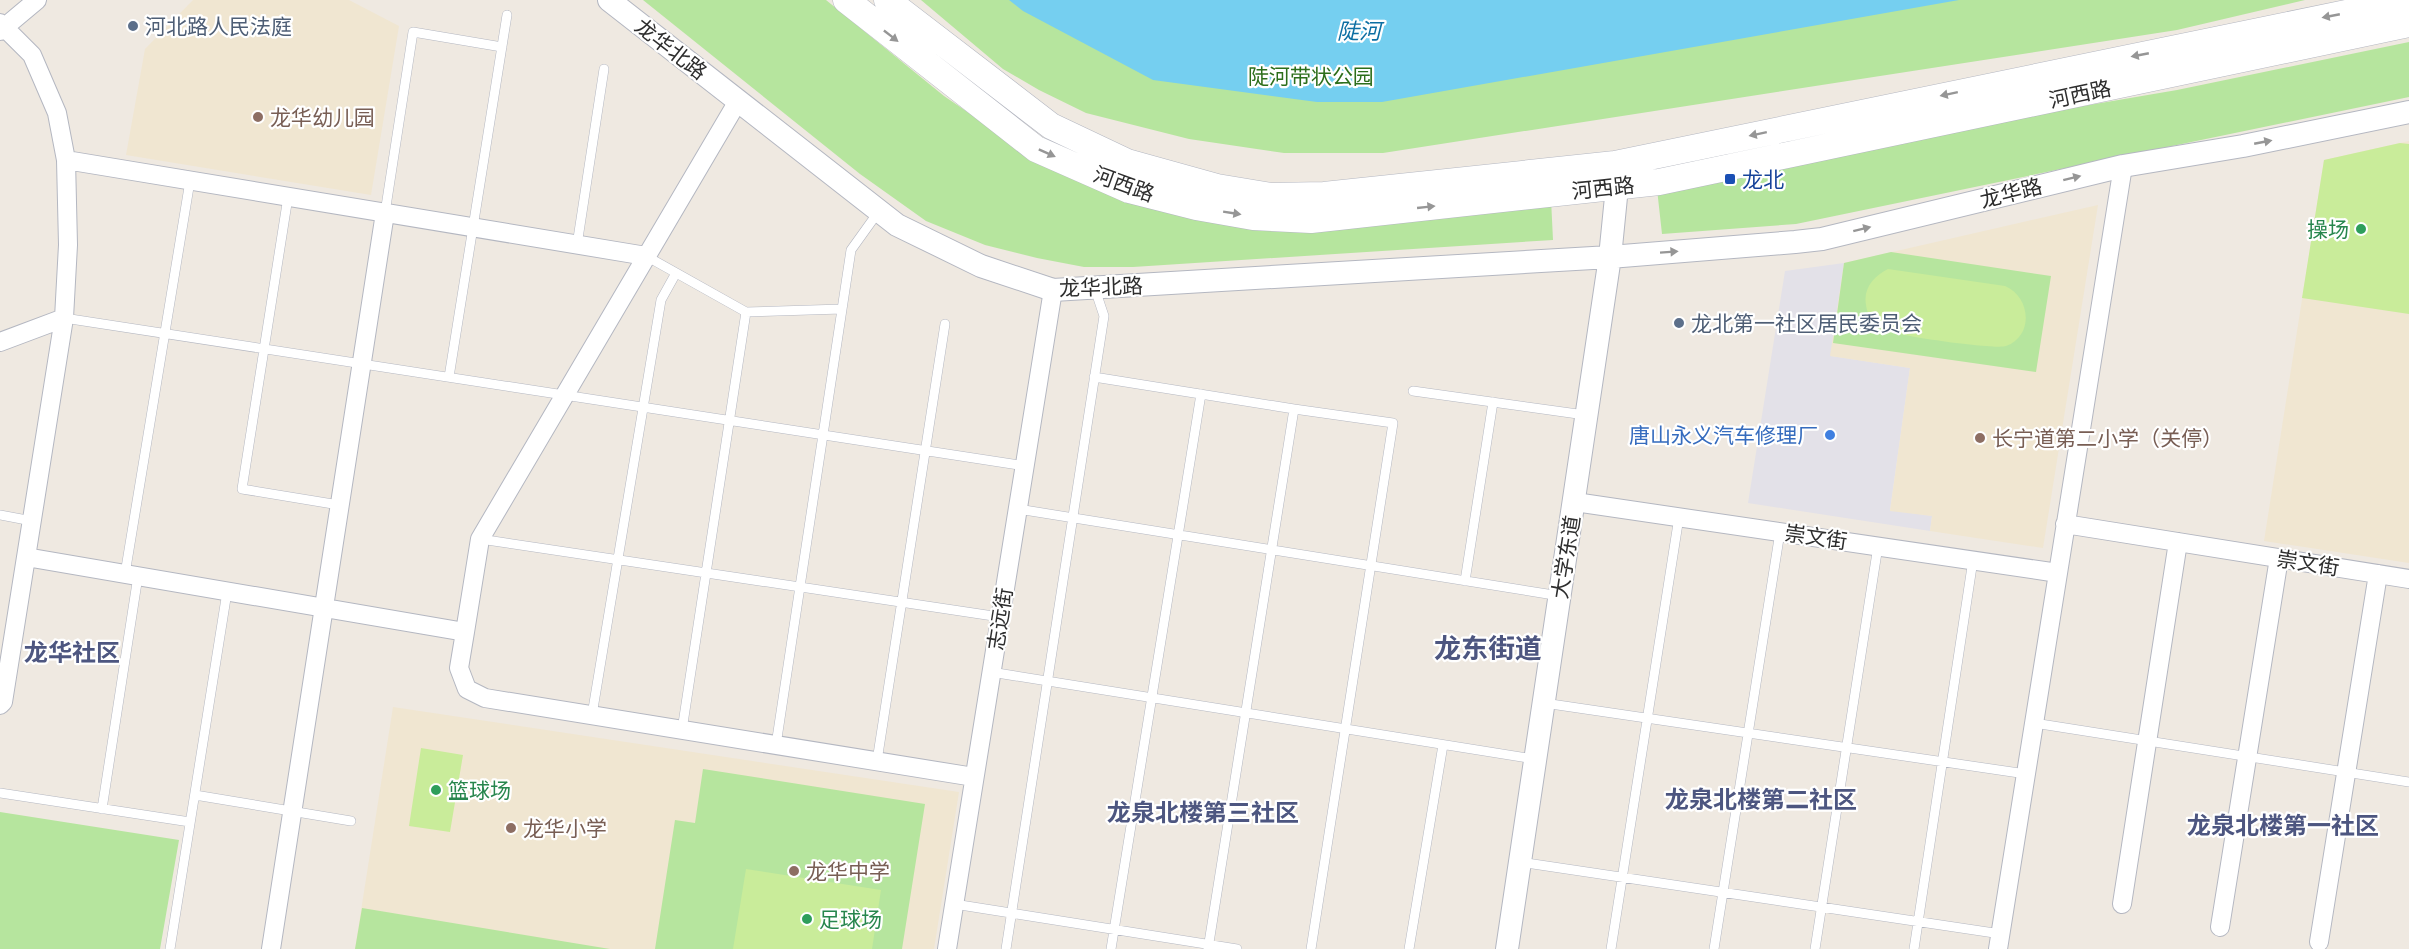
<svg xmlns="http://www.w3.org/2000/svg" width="2409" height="949" font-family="'Public Sans','Noto Sans SC',sans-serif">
<rect width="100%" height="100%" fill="#efe9e1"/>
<path fill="#e3e1e8" d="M1844,263L1831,356L1910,368L1890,510L1932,516L1930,531L1748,503L1785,271Z"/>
<path fill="#f0e6d1" d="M193,0H349L399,26L371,195L126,155L145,49Z
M2409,141V563L2264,541L2324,160Z
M2098,205L2043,548L1930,531L1932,516L1890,511L1910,368L1830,356L1844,263Z
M393,707L959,792L934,949H355Z"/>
<path fill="#b6e59e" d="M643,0H826L944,96L991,128L1195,216L1551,199L1553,240L1133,267H1084L1037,258L985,245L926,221L860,174Z
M921,0H2305L2177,30L1383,153H1284L1189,139L1086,113L1039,90L1003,69Z
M2409,42V97L1796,224L1662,234L1657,189L1663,178L2177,90Z
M1891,252L2051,276L2036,372L1833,343L1844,263Z
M703,769L925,804L902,949H655L675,820L695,823Z
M0,812L179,840L160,949H0Z
M362,908L610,949H355Z"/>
<path fill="#c9ec9a" d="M2400,143L2409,144V314L2302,298L2324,160Z
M1888,269L2005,286C2031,297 2034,336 2006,346C1995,350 1889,335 1879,328C1872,323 1867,314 1866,305C1863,288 1874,276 1888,269Z
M421,748L463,755L450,832L409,826Z
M746,869L881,890L872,949H733Z"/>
<path fill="#75cff0" d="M1009,0H1959L1382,102H1317L1153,80L1023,11Z"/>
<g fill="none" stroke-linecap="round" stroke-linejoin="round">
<defs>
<path id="service" d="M288,197L242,489L339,505
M385,213L413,32L502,47
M577,245L604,69
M646,256L746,312L842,309
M64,318L1025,466
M449,377L507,15
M1094,377L1294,409L1208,949
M1413,391L1585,415
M1294,409L1393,423L1311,949
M1018,509L1560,596
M0,515L32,521
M480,539L1000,617
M125,574L190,181
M1465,581L1493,402
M991,672L1534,759
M1544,703L2026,774
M592,715L661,300L676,273
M2034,723L2409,782
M682,730L746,312
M776,745L851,250L879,211
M877,761L945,324
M0,793L190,822
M195,795L351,821
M102,809L138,576
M1520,862L2001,934
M954,904L1237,949
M170,949L227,592
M1006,949L1104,316L1095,289
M1111,949L1201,394
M1409,949L1443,745
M1611,949L1679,517
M1714,949L1780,532
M1815,949L1878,546
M1914,949L1973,560"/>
<path id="minor" d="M0,23L32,55L57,113L66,160L68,245L64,318L3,702L0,705
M0,31L37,0
M66,160L646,256
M0,342L64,318
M1575,502L2058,573
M2065,524L2409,579
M26,557L465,632L459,668L467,689L485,698L974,777
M465,632L480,539L738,101
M2122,904L2178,542
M2220,927L2279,558
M2319,942L2378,574
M271,949L385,213
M947,949L1053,290
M1998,949L2123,166"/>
<path id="tertiary" d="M609,0L897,225L981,266L1053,290L1610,257L1795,242L1822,239L2123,166L2243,146L2409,112
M1507,949L1610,257L1617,187L1616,170"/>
<path id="secondary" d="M846,0L1036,149L1129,190L1196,207L1253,217L1311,220L1659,182L2409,24
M887,0L1051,126L1127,162L1217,187L1271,196L1324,195L1615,164L2409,0"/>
</defs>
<use href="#service" stroke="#b4b7c1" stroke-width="10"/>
<use href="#minor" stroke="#b4b7c1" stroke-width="20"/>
<use href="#tertiary" stroke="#b4b7c1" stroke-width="24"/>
<use href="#secondary" stroke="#b4b7c1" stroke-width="27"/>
<use href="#service" stroke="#fff" stroke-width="9"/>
<use href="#minor" stroke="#fff" stroke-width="18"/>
<use href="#tertiary" stroke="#fff" stroke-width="22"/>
<use href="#secondary" stroke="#fff" stroke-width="26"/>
</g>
<defs><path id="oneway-solid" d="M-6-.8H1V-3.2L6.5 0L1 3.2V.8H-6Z" transform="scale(1.5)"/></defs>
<g fill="#969696">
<use href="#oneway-solid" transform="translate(2331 16) rotate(169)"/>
<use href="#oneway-solid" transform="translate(891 36) rotate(38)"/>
<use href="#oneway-solid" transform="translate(2140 55) rotate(169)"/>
<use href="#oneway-solid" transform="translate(1949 94) rotate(168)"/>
<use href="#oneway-solid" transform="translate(1758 134) rotate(168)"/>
<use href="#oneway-solid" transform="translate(2263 142) rotate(-11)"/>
<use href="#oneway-solid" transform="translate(1047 153) rotate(24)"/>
<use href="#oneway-solid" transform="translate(2072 178) rotate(-14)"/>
<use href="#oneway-solid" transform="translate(1426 207) rotate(-6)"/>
<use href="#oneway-solid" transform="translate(1232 213) rotate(9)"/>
<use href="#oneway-solid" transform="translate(1862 229) rotate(-14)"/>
<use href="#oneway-solid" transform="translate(1669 252) rotate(-4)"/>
</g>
<g fill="#5c6f8a" stroke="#fff" stroke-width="2">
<circle cx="133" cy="26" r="6"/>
<circle cx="1679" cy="323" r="6"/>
</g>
<g fill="#8d6e63" stroke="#fff" stroke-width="2">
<circle cx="258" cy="117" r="6"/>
<circle cx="1980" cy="438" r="6"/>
<circle cx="511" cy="828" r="6"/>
<circle cx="794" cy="871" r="6"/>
</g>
<rect fill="#1a4fb4" stroke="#fff" stroke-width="2" x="1724" y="173" width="12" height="12" rx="3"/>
<g fill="#2e9e5b" stroke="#fff" stroke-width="2">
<circle cx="2361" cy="229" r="6"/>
<circle cx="436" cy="790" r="6"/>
<circle cx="807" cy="919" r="6"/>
</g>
<circle fill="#3f7fe0" stroke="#fff" stroke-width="2" cx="1830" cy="435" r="6"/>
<g text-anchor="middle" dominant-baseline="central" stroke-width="4.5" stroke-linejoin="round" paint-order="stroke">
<g font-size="21" fill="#4e5e75" stroke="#fff" text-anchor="start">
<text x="145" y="26">河北路人民法庭</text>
<text x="1691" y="323">龙北第一社区居民委员会</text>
</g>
<g font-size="21" fill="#2e2e2e" stroke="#fff">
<text transform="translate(671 49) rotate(38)">龙华北路</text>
<text transform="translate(2080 94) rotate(-12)">河西路</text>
<text transform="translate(1124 184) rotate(20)">河西路</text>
<text transform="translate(1603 188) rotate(-6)">河西路</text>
<text transform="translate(2011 193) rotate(-14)">龙华路</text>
<text transform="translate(1101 287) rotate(-2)">龙华北路</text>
<text transform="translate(1816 537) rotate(8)">崇文街</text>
<text transform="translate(1566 557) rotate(-81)">大学东道</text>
<text transform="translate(2308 563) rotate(9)">崇文街</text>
<text transform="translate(1000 619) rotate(-81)">志远街</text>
</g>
<g font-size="21" fill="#2c6e1b" stroke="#fff">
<text x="1311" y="76">陡河带状公园</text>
</g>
<g font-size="21" fill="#785e54" stroke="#fff" text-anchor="start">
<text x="270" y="117">龙华幼儿园</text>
<text x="1992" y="438">长宁道第二小学（关停）</text>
<text x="523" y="828">龙华小学</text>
<text x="806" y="871">龙华中学</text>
</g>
<g font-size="21" fill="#164399" stroke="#fff" text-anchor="start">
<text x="1742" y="179">龙北</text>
</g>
<g font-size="21" fill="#27864d" stroke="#fff" text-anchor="start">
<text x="2349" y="229" text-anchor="end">操场</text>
<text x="448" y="790">篮球场</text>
<text x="819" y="919">足球场</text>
</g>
<g font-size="21" fill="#366cbe" stroke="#fff" text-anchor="end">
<text x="1818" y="435">唐山永义汽车修理厂</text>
</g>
<g font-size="22" font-style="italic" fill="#0d6fa3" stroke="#fff">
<text x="1359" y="31">陡河</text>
</g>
<g font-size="24" font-weight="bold" fill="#4d5680" stroke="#fff">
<text x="72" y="652">龙华社区</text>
<text x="1761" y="799">龙泉北楼第二社区</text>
<text x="1203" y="812">龙泉北楼第三社区</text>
<text x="2283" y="825">龙泉北楼第一社区</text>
</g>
<g font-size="27" font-weight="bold" fill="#4d5680" stroke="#fff">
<text x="1488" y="648">龙东街道</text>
</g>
</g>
</svg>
